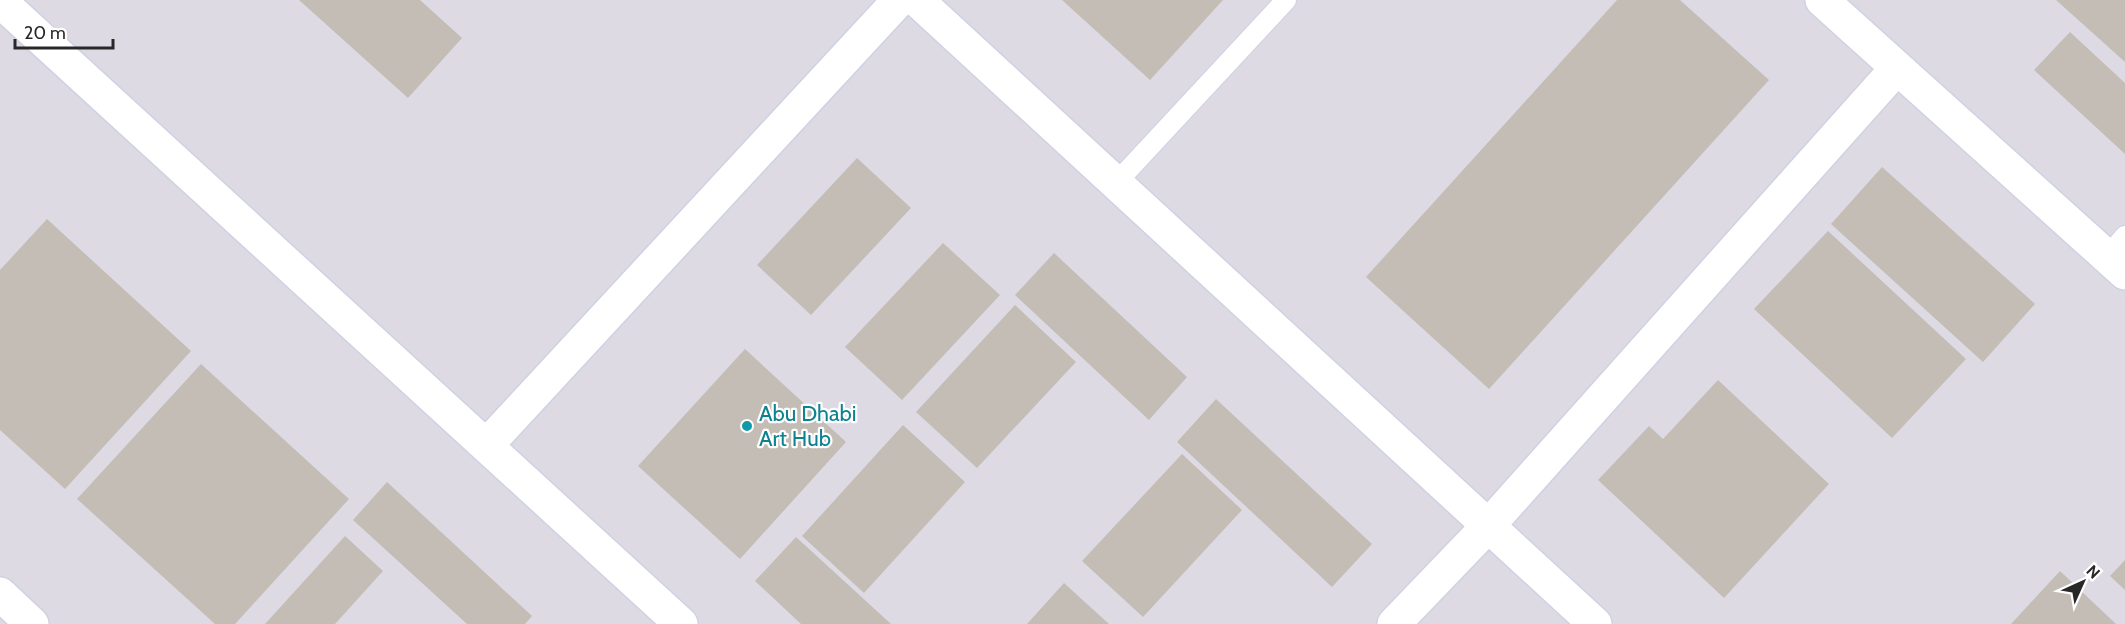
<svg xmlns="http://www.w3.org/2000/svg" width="2125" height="624" font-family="Cabin,sans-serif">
<rect width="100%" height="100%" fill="#ece3d9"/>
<path fill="#dddae3" d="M0,0H2125V624H0Z"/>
<path fill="#c3bdb6" d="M299,0H420L462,38L408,98Z
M1062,0H1223L1150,80Z
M1617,0H1680L1769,80L1489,389L1366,277Z
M2056,0H2125V62Z
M2070,32L2125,83V154L2034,70Z
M857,158L911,208L811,315L757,265Z
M1882,167L2035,304L1983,362L1831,224Z
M47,219L191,351L65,489L0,430V270Z
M1828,231L1966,359L1892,438L1754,309Z
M943,243L1000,295L902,400L845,347Z
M1054,253L1187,377L1149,420L1015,295Z
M1015,305L1076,362L977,468L916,412Z
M745,349L846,442L740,559L638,466Z
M201,364L349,499L235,624H215L77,499Z
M1718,380L1829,484L1724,598L1598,480L1649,426L1663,439Z
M1216,399L1372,544L1332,587L1177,442Z
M903,425L965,482L864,593L802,536Z
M1182,454L1242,510L1143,617L1082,561Z
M387,482L532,616L525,624H467L353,520Z
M345,536L383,571L335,624H265Z
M796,537L891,624H801L755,581Z
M2125,560V590L2110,576Z
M2060,571L2116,624H2011Z
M1064,583L1109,624H1027Z"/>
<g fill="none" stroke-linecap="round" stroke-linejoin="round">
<defs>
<path id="lane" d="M1116,183L1286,0
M2107,257L2125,236"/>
<path id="street" d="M917,0L1595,624
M1822,0L2125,273
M0,1L681,624
M486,446L899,0
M0,594L32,624
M1394,624L1489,525L1897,68"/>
</defs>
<use href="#lane" stroke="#ced2e3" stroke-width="22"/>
<use href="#street" stroke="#ced2e3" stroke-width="36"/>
<use href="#lane" stroke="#fff" stroke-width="20"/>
<use href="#street" stroke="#fff" stroke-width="33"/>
</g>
<circle fill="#0f9aa8" stroke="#fff" stroke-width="2" cx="747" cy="426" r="6"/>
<g text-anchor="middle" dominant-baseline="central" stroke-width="4.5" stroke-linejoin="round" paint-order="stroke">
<g font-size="22" fill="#0d838f" stroke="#fff" text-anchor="start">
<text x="759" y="413">Abu Dhabi<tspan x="759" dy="25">Art Hub</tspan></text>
</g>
</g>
<g transform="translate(2083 582) rotate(45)" stroke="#ffffff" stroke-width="4.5" paint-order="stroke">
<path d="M0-4.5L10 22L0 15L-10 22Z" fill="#282828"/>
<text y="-9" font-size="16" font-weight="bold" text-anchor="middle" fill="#282828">N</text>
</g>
<path d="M15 39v9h98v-9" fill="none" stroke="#282828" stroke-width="3"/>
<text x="24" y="39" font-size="18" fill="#282828" stroke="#ffffff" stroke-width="4.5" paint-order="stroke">20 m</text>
</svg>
